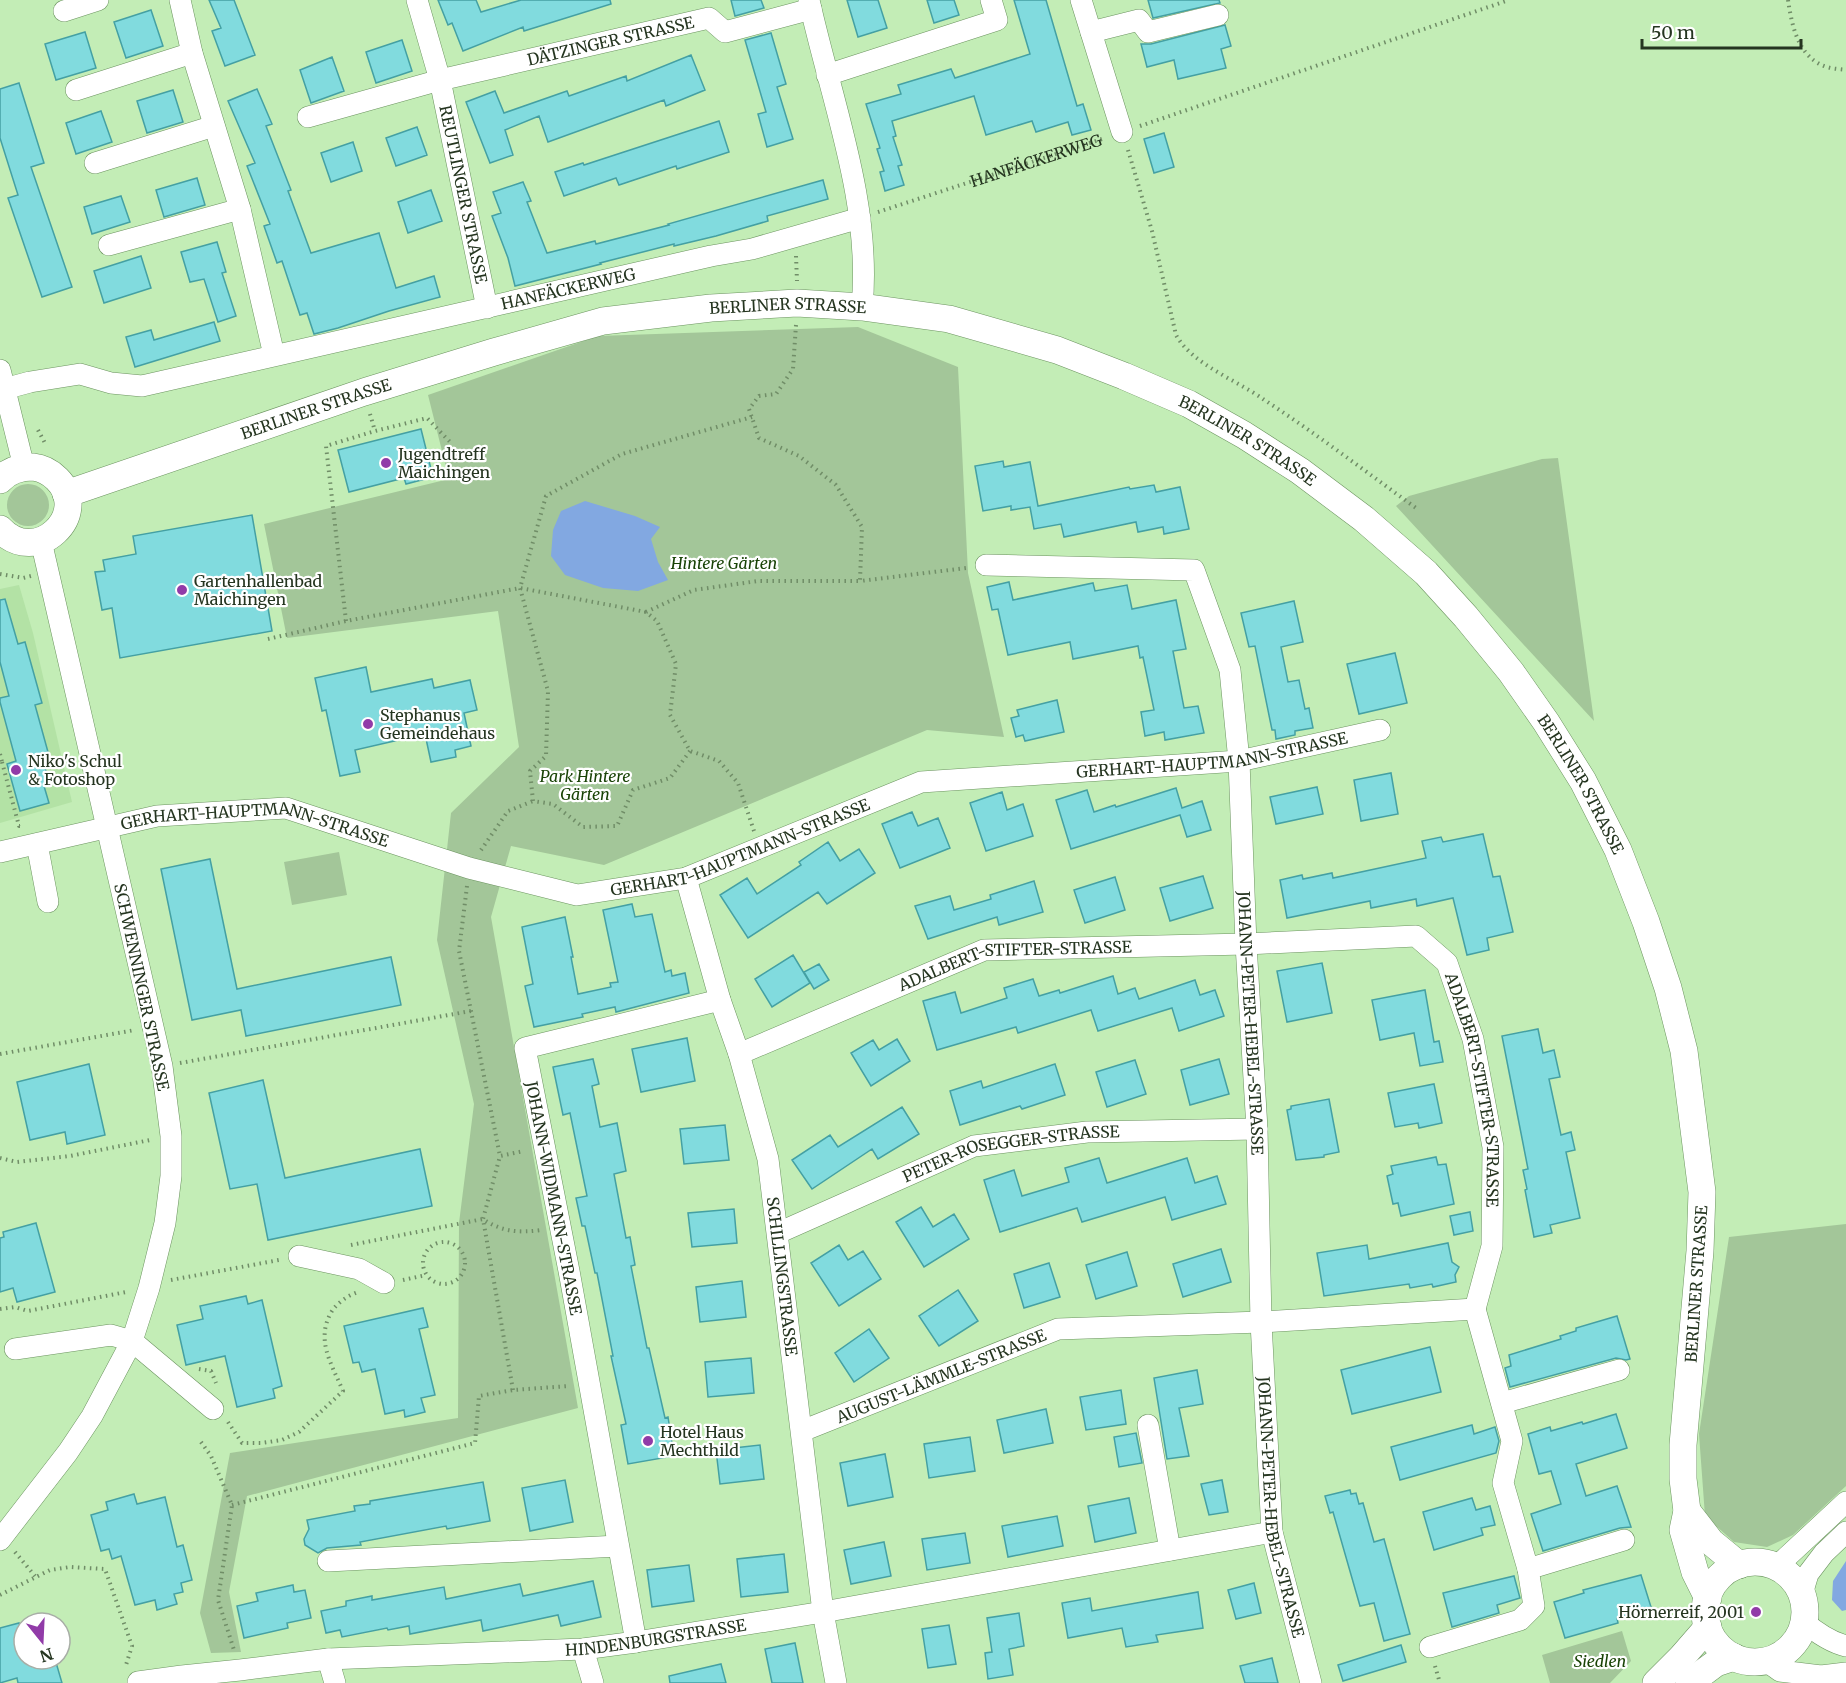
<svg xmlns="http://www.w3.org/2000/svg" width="1846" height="1683" font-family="Merriweather,serif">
<rect width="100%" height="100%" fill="#c3edb6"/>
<path fill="#b3e2a5" d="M19,585L33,633L72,802L0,823V589Z"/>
<path fill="#a3c699" d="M858,327L958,367L968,573L1004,737L927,730L604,865L511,846L491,917L578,1408L247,1496L229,1592L241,1652L211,1653L200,1613L230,1453L458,1418L459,1223L474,1104L437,940L451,813L519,747L498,611L287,638L264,524L449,479L428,395L598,336Z
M1558,458L1594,721L1396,506L1409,496L1542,459Z
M7 505a21 21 0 1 1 42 0a21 21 0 1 1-42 0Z
M339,852L347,895L292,905L284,862Z
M1846,1224V1486L1793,1535L1767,1547L1734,1542L1705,1516L1699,1434L1729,1237Z
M1622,1631L1631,1661L1610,1683H1550L1542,1655Z"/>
<path fill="#82a8e1" d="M585,501L635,516L660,527L651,539L658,562L668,580L638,591L603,588L565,575L551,556L553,530L561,511Z
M1846,1561V1610L1842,1611L1832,1600L1833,1581Z"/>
<path fill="#81dbde" stroke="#44a0a3" stroke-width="1.5" d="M209,0H234L255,55L225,66L212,31L221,28Z
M438,0H476L481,12L521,0H610L611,4L524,31L523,27L463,51L452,23L448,25Z
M731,0H761L764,8L735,16Z
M847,0H878L887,28L858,37Z
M927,0H954L959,15L934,23Z
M1014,0H1046L1077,106L1083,104L1091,130L1072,135L1068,122L1036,132L1032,121L986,135L974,96L892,121L896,136L893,137L902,165L898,166L904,185L885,191L880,172L884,171L877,149L880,148L866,104L901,94L898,85L951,69L955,78L1030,54Z
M1148,0H1219L1220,3L1153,18Z
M151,10L163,46L126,58L114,22Z
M1225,25L1231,46L1221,49L1226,68L1178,79L1174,60L1147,67L1141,44H1151Z
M85,32L96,68L56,80L45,44Z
M771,33L786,84L777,87L793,139L767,147L758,114L766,112L745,40Z
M402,40L412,71L376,83L366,52Z
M691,55L705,90L666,106L664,100L548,142L539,116L505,130L513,155L490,163L466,102L495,91L504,113L567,91L569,96L626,76L627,81Z
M332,57L344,91L311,103L300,70Z
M19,83L44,163L31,167L72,287L42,297L8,198L18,195L0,138V89Z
M257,89L272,124L266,126L291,190L288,191L311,253L379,233L396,288L434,276L440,297L389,311L338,328L314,334L307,313L300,315L282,261L277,263L264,226L270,224L247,166L255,163L228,101Z
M173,90L183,122L147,133L137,101Z
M101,111L112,142L76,154L66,123Z
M719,121L729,152L677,169L676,166L619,185L616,178L564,196L555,172L583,163L584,165Z
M417,127L427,155L396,166L386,138Z
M1164,133L1174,167L1154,173L1144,139Z
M353,142L362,171L331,182L321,153Z
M197,178L205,205L164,217L156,190Z
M823,180L828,199L767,216L768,221L716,236L674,246V244L600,263L601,264L515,286L508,258L492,216L501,213L493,192L523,182L531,201L527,202L547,253L595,241L596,244L669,225L668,224Z
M431,190L442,221L408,233L398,202Z
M121,196L130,222L92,234L84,207Z
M217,242L226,272L222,273L236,316L218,322L204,279L190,282L181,252Z
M141,256L151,288L104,303L94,271Z
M214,322L220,341L135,367L126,337L151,330L154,340Z
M421,429L433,477L406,484L404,478L349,492L338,450Z
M1003,461L1004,467L1030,462L1038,506L1129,487L1130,489L1154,485L1156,492L1180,487L1189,529L1164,534L1163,527L1138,532L1136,522L1064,537L1061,524L1034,529L1030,507L1011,510V506L983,511L975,466Z
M252,515L272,631L120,658L112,608L102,610L95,572L105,571L103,560L136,554L133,536Z
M1009,582L1013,600L1093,583L1095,591L1127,585L1132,609L1176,600L1186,649L1173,651L1184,708L1198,706L1204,733L1165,740L1164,732L1145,736L1141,712L1154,710L1143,657L1140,658L1138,646L1073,659L1070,642L1008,655L998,609L992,610L987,587Z
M5,599L18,644L25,642L42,703L35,705L48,752L41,754L50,785L44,786L49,803L20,811L7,764L16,761L0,702V698L9,696L0,662V600Z
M1294,601L1303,642L1281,647L1288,682L1299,680L1305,709L1309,708L1313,728L1295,731V735L1276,739L1275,730H1272L1255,646L1249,647L1241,613Z
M1395,653L1407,703L1359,714L1347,664Z
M366,667L371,692L432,679L434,688L470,680L477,710L464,713L471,746L455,750L456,757L431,762L425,734L355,750L360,772L340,776L326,710L322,711L315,678Z
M1057,700L1064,732L1025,741L1023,735L1016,737L1011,718L1019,716L1017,710Z
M1391,773L1398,814L1361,821L1354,780Z
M1317,787L1323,814L1276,824L1270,797Z
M1176,788L1182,808L1202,801L1211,830L1187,837L1180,815L1071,849L1056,800L1087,790L1094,812L1115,805L1116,807Z
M1002,792L1007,810L1023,804L1033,836L986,851L970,803Z
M912,812L918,826L938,818L950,848L900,868L882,824Z
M1483,834L1493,877L1500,876L1513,932L1487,938L1489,950L1467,955L1453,898L1417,906L1416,899L1371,908L1370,901L1287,918L1280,880L1302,875L1303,879L1332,873L1333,878L1426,858L1422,841L1441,837L1443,842Z
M828,842L840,861L859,849L875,873L827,904L818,892L748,938L720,895L747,878L757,894L801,865L799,862Z
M210,859L237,989L391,957L401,1005L246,1036L241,1010L192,1020L161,869Z
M1203,876L1213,908L1170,921L1160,888Z
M1115,877L1125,910L1085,923L1074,890Z
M1034,881L1043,912L999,925L997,917L928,939L915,906L950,896L954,910L991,899L990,895Z
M632,904L635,917L652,914L665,972L671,970L672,976L685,973L689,993L616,1012L615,1007L582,1014L583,1017L534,1027L525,986L533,984L522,927L565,917L573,957H571L578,994L611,987L610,983L618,982L603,910Z
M793,955L810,983L772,1007L755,979Z
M1322,963L1332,1013L1287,1022L1277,971Z
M819,964L829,980L814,989L804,972Z
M1113,976L1118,994L1135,988L1139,999L1195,980L1200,995L1215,990L1224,1016L1179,1031L1172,1008L1098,1031L1091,1010L1018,1033L1016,1027L937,1050L923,1001L955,992L961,1013L1007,998L1004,988L1033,979L1039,996L1059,990L1060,993Z
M1425,990L1434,1042L1439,1041L1443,1062L1420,1066L1414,1033L1380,1040L1372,1000Z
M1538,1029L1543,1053L1554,1050L1560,1077L1549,1079L1561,1135L1571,1132L1575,1150L1566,1152L1580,1218L1550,1225L1552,1233L1534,1237L1525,1190L1527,1189L1523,1170L1528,1169L1502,1036Z
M687,1038L695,1081L641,1092L632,1049Z
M897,1039L910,1061L871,1086L851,1053L873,1040L879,1050Z
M593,1059L599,1084L592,1086L600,1127L617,1123L626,1171L614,1174L626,1238L630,1237L635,1265L631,1266L647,1348H649L665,1418L668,1417L674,1456L628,1464L621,1425L626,1424L611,1356H613L597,1273H595L585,1226H582L576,1198L587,1196L570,1113L563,1115L553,1067Z
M1219,1059L1229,1094L1190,1105L1181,1070Z
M1135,1060L1146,1094L1107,1107L1096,1072Z
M89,1064L105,1135L67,1144L65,1132L30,1140L17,1082Z
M1055,1064L1065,1095L1022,1109L1020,1106L960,1125L950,1091L981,1081L983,1088Z
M263,1080L285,1178L420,1149L432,1206L268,1240L257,1184L230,1189L209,1093Z
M1434,1084L1442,1123L1419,1128L1418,1123L1395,1127L1388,1093Z
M1329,1099L1339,1152L1324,1155V1157L1296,1160L1287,1110L1291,1109V1106Z
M902,1107L919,1134L878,1159L872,1149L812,1189L792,1160L830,1135L838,1147Z
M725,1125L729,1160L684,1164L680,1129Z
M1436,1157L1438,1165L1446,1164L1454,1204L1401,1216L1398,1203L1393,1204L1387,1176L1393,1174L1391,1166Z
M1099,1158L1107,1183L1187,1158L1195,1183L1217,1176L1226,1204L1172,1220L1165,1197L1082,1222L1077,1208L1000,1232L984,1180L1014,1170L1022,1196L1069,1182L1065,1168Z
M921,1207L933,1227L954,1214L969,1239L924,1267L896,1222Z
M734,1209L737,1243L692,1247L688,1213Z
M1470,1212L1473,1231L1454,1235L1450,1216Z
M36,1223L55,1292L17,1302L13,1288L0,1292V1238L4,1237L3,1232Z
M1448,1243L1452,1262L1459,1267L1455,1275L1456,1282L1433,1287L1432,1284L1410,1288L1409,1284L1324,1296L1317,1253L1367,1245L1369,1259Z
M839,1245L848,1260L863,1251L881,1279L839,1306L811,1263Z
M1221,1249L1231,1282L1183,1297L1173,1264Z
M1127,1252L1137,1286L1096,1299L1086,1265Z
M1049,1263L1060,1297L1024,1308L1014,1274Z
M742,1281L746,1317L700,1322L696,1287Z
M958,1290L978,1321L939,1346L919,1316Z
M246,1296L248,1304L262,1300L282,1386L273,1389L275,1398L237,1407L225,1356L186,1365L177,1325L203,1319L200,1306Z
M423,1308L428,1327L419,1329L435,1395L421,1398L425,1412L405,1417L404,1410L385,1414L375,1369L362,1372L359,1362L353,1363L344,1326Z
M1617,1316L1630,1359L1626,1360L1616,1358L1510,1387L1505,1368L1511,1366L1509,1355L1561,1339L1560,1336L1576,1331V1328Z
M869,1329L889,1358L854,1382L835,1353Z
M1430,1347L1441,1392L1352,1414L1341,1370Z
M751,1358L754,1393L708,1397L705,1362Z
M1197,1370L1203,1404L1179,1408L1189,1456L1167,1459L1154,1378Z
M1121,1390L1126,1424L1086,1430L1080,1397Z
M1046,1409L1053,1443L1004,1453L997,1420Z
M1616,1414L1627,1448L1576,1464L1586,1496L1617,1486L1631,1527L1620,1528L1543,1551L1531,1514L1561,1504L1551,1471L1539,1474L1528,1434L1550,1427L1551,1431L1582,1422L1583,1424Z
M1472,1425L1474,1434L1495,1427L1499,1441L1496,1453L1400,1480L1391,1447Z
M1136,1433L1142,1463L1119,1467L1114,1437Z
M970,1437L975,1471L929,1478L924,1444Z
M760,1445L764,1479L720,1484L716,1450Z
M885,1454L893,1497L848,1506L840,1463Z
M565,1480L573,1522L530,1531L522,1488Z
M1222,1480L1228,1512L1209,1515L1201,1484Z
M483,1482L490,1521L447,1529L446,1526L360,1542L361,1545L327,1548L318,1553L305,1545L304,1539L309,1529L307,1520L355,1511L354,1506L370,1504V1501Z
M1350,1490L1351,1494L1356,1493L1359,1504L1363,1503L1374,1542L1384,1539L1410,1634L1384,1641L1374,1603L1360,1606L1333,1512L1330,1513L1325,1496Z
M134,1494L137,1504L165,1497L177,1547L183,1545L192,1580L181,1583L183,1592L174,1594L177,1604L157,1610L155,1600L135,1605L121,1556L112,1559L109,1549L101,1551L91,1515L108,1510L106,1502Z
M1129,1498L1136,1533L1095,1542L1088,1506Z
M1472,1498L1476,1510L1490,1506L1495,1525L1481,1528L1483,1535L1434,1550L1423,1512Z
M1057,1516L1063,1546L1008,1557L1002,1526Z
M965,1533L970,1563L927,1570L922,1539Z
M884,1542L891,1576L851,1584L844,1550Z
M784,1554L788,1592L741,1597L737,1559Z
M689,1565L694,1601L652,1607L647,1570Z
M1641,1575L1651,1607L1617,1618L1618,1623L1565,1638L1554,1602L1584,1593L1583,1590Z
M1514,1576L1520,1598L1497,1605L1499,1613L1452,1627L1443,1593Z
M593,1581L601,1617L561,1626L558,1615L483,1631L481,1620L410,1634L409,1626L388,1630L387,1628L342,1637L340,1630L326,1633L321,1611L346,1606V1601L372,1596V1600L444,1587L446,1599L520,1584L523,1596Z
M1254,1583L1261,1613L1236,1619L1228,1590Z
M293,1585L294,1592L305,1590L311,1618L287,1623L288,1628L244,1638L237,1606L258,1601L256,1593Z
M1198,1592L1203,1628L1156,1635L1158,1642L1126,1647L1122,1628L1068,1638L1062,1603L1090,1598L1092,1611Z
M1019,1613L1024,1646L1009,1649L1013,1675L988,1679L985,1653L992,1652L987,1618Z
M19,1623L24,1638V1659H55L62,1683H18L17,1678L0,1683V1628Z
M949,1625L956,1664L928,1668L922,1629Z
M795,1643L803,1683H772L765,1649Z
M1401,1645L1406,1662L1343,1681L1338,1665Z
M1272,1658L1278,1683H1245L1240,1666Z
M721,1664L726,1683H670L669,1676Z"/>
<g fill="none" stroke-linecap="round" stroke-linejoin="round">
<defs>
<g id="minor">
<path d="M180,0L192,53L240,209L274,355"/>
<path id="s2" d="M417,0L440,80L487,308"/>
<path d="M809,0C831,100 872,203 862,307"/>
<path d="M1081,0L1122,132"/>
<path d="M64,11L98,0"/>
<path d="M1091,32L1139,20L1148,32L1218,15"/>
<path d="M827,75L997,20L991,0"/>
<path d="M76,90L192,53"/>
<path id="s3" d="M308,117L440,80L709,18L725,32L811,9"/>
<path d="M95,163L214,126"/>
<path d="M109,245L240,209"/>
<path d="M0,370L24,467"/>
<path id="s4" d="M4,389L30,382L80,374L111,383L142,386L711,256L752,249L860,218"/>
<path id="s5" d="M986,565L1194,570L1230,670L1239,761L1246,944L1257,1129L1261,1322L1272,1532L1311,1683"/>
<path d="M37,844L48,902"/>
<path id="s6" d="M0,852L157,816L286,808L469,868L577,895L686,878L921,782L1239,761L1380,730"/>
<path id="s7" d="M686,878L720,1000L739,1054L768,1159L823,1612L836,1683"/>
<path id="s8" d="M739,1054L984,950L1246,944L1416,936L1447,963L1473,1039L1493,1147L1492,1246L1475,1309L1261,1322L1058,1329L802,1431"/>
<path id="s9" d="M778,1233L974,1146L1087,1132L1257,1129"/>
<path d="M299,1256L359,1269L384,1283"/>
<path d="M15,1349L111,1335L132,1341L213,1409"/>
<path d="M1502,1403L1619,1370"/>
<path d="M1148,1425L1170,1550"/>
<path d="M0,1540L68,1452L92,1416L132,1341L149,1288L165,1223L171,1176V1136L162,1066L41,541"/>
<path d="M328,1561L618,1546"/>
<path d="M1776,1567L1846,1502"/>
<path d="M1528,1569L1624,1540"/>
<path d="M1802,1594L1808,1574L1824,1553L1846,1532"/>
<path d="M1804,1622C1817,1633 1830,1642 1846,1646"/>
<path d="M636,1642L569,1271L525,1048L720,1000"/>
<path d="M1430,1647L1520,1620L1534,1606L1528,1569L1503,1483L1512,1441L1475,1309"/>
<path d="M583,1649L593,1683"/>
<path d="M328,1659L335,1683"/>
<path d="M1766,1661L1780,1671L1821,1676L1846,1673"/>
<path id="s10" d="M138,1682L182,1676L240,1670L328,1659L583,1649L636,1642L823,1612L1272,1532"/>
</g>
<g id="major">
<path d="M0,480C9,470 20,467 33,467C43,468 51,473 57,479C92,514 36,568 0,529"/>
<path id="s11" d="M66,494L364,392L494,352L603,321L711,308L797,303L862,307L949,319L1057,350L1124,376L1189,404L1244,435L1300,471L1364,519L1426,573L1466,617L1511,672L1546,722L1583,781L1618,850L1646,922L1668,988L1684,1051L1702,1192L1700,1251L1683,1445V1479L1687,1511L1683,1530L1695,1572L1708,1598"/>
<path d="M1687,1511L1711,1542L1739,1565"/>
<circle cx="1755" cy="1612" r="50"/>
<path d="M1656,1683L1681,1658L1708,1627"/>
<path d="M1689,1683L1716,1663L1734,1657"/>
</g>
</defs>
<use href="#minor" stroke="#6c9460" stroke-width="22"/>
<use href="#major" stroke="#6c9460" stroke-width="28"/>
<g stroke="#708d67" stroke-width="4" stroke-dasharray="1.5 4.5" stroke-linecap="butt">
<path d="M1788,0C1792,26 1798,58 1827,67C1833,69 1840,69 1846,70"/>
<path d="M1140,126L1509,0"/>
<path d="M1128,150L1152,231L1176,335C1192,364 1236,380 1263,399C1315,433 1365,471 1416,508"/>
<path id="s1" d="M878,212L1105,138"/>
<path d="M796,256L797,281"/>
<path d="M796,325L793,369L776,394L759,396L749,409L759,438L799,456L836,485L862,527L860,581L966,568"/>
<path d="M370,414L375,431"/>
<path d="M38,430L46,445"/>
<path d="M0,574L23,578L31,576"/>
<path d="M346,621L326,446L375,431L427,418L452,444"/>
<path d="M268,639L346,621L520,588L646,612"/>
<path d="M690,751L670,778L633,790L617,826L583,827L553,804L533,801L530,771L546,756L548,691L520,588L546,496L622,454L752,417"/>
<path d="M0,754L2,762H1"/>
<path d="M2,762L19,826H20"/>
<path d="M754,831L738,783L719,761L690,751L670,715L676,664L657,621L646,612L694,590L758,581H860"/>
<path d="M481,850L508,811L533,801"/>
<path d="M467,886L459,951L500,1156"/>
<path d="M0,1054L135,1030"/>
<path d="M180,1063L471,1011"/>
<path d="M0,1158L17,1162L70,1156L150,1140"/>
<circle cx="444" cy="1263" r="21"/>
<path d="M351,1245L483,1219C502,1232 519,1233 542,1230"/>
<path d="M171,1280L279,1260"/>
<path d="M403,1280L426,1275"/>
<path d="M0,1309L15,1307L28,1311L126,1292"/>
<path d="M199,1369L211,1371L216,1383"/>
<path d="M513,1390L483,1219L500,1156L524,1151"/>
<path d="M228,1422L242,1443H261L282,1440L299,1432L343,1391C331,1363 315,1339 332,1311C338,1302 349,1295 358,1292"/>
<path d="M201,1442L211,1456L232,1505L218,1600L234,1650"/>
<path d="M232,1505L475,1443L479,1396L513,1390L569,1386"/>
<path d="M15,1552L35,1576"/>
<path d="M0,1595L50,1570L70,1567L105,1569L132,1646L126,1665"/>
<path d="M1435,1666L1440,1683"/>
</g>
<use href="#minor" stroke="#fff" stroke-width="21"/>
<use href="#major" stroke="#fff" stroke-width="27"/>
</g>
<g fill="#913ba8" stroke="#fff" stroke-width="2">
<circle cx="386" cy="463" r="6"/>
<circle cx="182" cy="590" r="6"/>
<circle cx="368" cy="724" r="6"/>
<circle cx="16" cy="770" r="6"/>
<circle cx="648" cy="1441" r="6"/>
<circle cx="1756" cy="1612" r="6"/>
</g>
<g text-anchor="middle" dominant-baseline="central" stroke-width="4.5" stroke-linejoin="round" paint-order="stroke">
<g font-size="16" fill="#253520" stroke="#fff">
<text stroke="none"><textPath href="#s3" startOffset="312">DÄTZINGER STRASSE</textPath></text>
<text stroke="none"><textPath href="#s1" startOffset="166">HANFÄCKERWEG</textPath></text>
<text stroke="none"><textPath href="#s2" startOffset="200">REUTLINGER STRASSE</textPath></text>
<text stroke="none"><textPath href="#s4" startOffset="578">HANFÄCKERWEG</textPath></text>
<text stroke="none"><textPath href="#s11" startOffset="750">BERLINER STRASSE</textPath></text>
<text stroke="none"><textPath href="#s11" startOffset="264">BERLINER STRASSE</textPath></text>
<text stroke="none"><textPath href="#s11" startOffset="1236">BERLINER STRASSE</textPath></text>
<text stroke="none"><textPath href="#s6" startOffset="1251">GERHART-HAUPTMANN-STRASSE</textPath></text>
<text stroke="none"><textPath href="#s11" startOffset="1722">BERLINER STRASSE</textPath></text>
<text stroke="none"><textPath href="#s6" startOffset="261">GERHART-HAUPTMANN-STRASSE</textPath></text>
<text stroke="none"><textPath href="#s6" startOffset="765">GERHART-HAUPTMANN-STRASSE</textPath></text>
<text stroke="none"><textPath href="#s8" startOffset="294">ADALBERT-STIFTER-STRASSE</textPath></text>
<text transform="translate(142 987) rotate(78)">SCHWENNINGER STRASSE</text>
<text stroke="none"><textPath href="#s5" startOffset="668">JOHANN-PETER-HEBEL-STRASSE</textPath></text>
<text stroke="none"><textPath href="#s8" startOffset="870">ADALBERT-STIFTER-STRASSE</textPath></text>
<text stroke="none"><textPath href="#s9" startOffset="249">PETER-ROSEGGER-STRASSE</textPath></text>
<text transform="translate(554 1198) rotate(79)">JOHANN-WIDMANN-STRASSE</text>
<text stroke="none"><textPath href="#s7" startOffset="411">SCHILLINGSTRASSE</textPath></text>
<text transform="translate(1696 1284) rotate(-86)">BERLINER STRASSE</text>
<text transform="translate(941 1376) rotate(-22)">AUGUST-LÄMMLE-STRASSE</text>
<text stroke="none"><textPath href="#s5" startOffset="1154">JOHANN-PETER-HEBEL-STRASSE</textPath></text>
<text stroke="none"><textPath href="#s10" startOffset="520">HINDENBURGSTRASSE</textPath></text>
</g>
<g font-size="16" fill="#253520" stroke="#fff" text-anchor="start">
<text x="398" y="454">Jugendtreff<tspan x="398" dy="18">Maichingen</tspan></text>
<text x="194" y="581">Gartenhallenbad<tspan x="194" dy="18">Maichingen</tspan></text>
<text x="380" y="715">Stephanus<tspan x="380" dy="18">Gemeindehaus</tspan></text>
<text x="28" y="761">Niko's Schul<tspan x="28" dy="18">&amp; Fotoshop</tspan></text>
<text x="660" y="1432">Hotel Haus<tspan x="660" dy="18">Mechthild</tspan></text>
<text x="1744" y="1612" text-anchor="end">Hörnerreif, 2001</text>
</g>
<g font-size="16" font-style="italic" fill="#194306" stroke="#fff">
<text x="724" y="563">Hintere Gärten</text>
<text x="585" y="776">Park Hintere<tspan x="585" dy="18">Gärten</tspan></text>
<text x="1600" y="1661">Siedlen</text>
</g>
</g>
<g transform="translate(42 1641) rotate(162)"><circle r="28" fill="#ffffff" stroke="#a8aea6" stroke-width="1.5"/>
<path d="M0-4.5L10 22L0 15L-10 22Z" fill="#913ba8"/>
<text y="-9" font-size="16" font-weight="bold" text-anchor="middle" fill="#253520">N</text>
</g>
<path d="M1642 39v9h159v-9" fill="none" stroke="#253520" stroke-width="3"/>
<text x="1651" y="39" font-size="18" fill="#253520" stroke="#ffffff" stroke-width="4.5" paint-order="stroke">50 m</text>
</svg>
